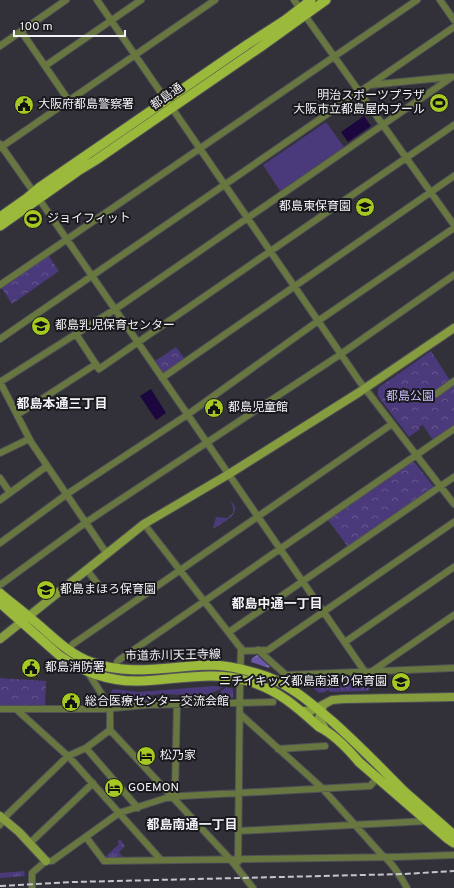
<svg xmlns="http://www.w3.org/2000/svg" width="454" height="888" font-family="Overpass,'Noto Sans JP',sans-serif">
<defs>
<pattern id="grass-tufts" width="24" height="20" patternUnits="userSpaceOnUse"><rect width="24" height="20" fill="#4a397b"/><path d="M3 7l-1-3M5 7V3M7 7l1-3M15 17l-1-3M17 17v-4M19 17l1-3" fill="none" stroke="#65568e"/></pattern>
<pattern id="forest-firs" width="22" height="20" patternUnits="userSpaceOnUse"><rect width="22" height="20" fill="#6a57a6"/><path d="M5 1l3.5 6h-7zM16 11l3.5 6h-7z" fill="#8070b3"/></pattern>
<pattern id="park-crowns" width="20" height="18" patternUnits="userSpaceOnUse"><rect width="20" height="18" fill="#4a397b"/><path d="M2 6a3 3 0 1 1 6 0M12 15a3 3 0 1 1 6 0" fill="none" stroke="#65568e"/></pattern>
</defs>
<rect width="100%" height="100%" fill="#323139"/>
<path fill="url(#grass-tufts)" d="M230,500L235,506C237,517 223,522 215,528H213L216,517L227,518L233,513V507Z
M371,674V676L322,679L320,677Z
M214,686L223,687C205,701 180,693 159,694C144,696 129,699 115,702L110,694L113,689L139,692Z
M226,687L233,689V698H225L217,695Z
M212,695L227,701L123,703L158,697L188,698Z
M120,839L125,846L119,852L124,858H104L119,844L117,842Z
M24,871L25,876L0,878V873Z"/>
<path fill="url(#forest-firs)" d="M257,655L270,667L269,668L251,662L252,658Z"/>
<path fill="url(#park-crowns)" d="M48,255L59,271L12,304L1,287Z
M176,347L185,359L165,373L163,372L155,361Z
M431,351L451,382L454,384V426L433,440L423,425L419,427L420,429L409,437L378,396V388Z
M411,462L415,463L434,487L348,547L328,520Z
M371,676V687L368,691L329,692V690H327L326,692L319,693L314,689L316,685L315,681H322V679Z
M0,678L46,681L45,706H0Z"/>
<path fill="#4a397b" d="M326,122L344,147L280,191L263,165Z"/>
<path fill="#1b063e" d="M364,116L371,126L348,142L341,132Z
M151,389L166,413L156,420L140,396Z"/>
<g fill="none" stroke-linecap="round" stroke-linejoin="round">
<defs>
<path id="street" d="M97,0L166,100V103
M294,0L454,225
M440,0L454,20
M21,31L69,101
M0,46L66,0
M45,66L141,0
M370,85L450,77
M171,104L172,108L360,382L454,504
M0,144L35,194
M0,148L215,0
M35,198L39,199L365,672
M0,285L417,0
M76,334L99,369L454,125
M0,339L454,27
M162,378L454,176
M0,382L117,308L452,77
M0,382L31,442L107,554
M436,394L454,381
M17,415L96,364
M0,453L29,439
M0,478L10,493
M0,500L47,466
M144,524L243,651L268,650L454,522
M0,543L67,494L187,415L318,321L454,228
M87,570L103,591
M0,585L85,523L338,356L454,275
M229,632L454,477
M345,642L454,567
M68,650L73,644L392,424
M258,650L286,675L454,668
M116,668L117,662L119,660L454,429
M87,671L108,704L110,709V730L230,859L253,888
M371,672L454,615
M0,709H103L146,705L273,702
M16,709L70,758L161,860
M240,714L322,788L381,854C392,862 400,876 407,888
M86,748L138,808
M278,749L325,746
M172,797L175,791L177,703
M0,825L7,815L68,756L86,748L110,730
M238,831L427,821
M86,837L104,861L396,857L454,855
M30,843L93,783
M238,862L240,679L241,648
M32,888V873L46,861H52L119,813L166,798L182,796L370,786L377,778"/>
<path id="secondary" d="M0,639L144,524L229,474L358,393L454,328
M323,706L319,718L325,729
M301,711H311L332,700L343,699L454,697
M0,816L19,832L46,861"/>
<path id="primary" d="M0,217L27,198L40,187L248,44L285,20L311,0
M0,226L78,171L96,160L262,46L326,0
M0,593C9,601 19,608 28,616C49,632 66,653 91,662C130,677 169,666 209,665C229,665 248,670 268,677C293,687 312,704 332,721C358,744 382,769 406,793C422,807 438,821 454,835
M0,603L60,656C83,672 111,682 140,681C175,680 213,670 248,681C278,690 297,707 319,727C334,734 348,749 359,762L448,839L454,843"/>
</defs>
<use href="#street" stroke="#515057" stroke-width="8"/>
<use href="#secondary" stroke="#515057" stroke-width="10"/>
<use href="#primary" stroke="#515057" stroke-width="11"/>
<use href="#street" stroke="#67773f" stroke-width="6"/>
<use href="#secondary" stroke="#859d3f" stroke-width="8"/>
<use href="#primary" stroke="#9bba3b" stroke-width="9"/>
<path stroke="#c5c5cb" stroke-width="2" stroke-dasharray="6 3" stroke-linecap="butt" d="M0,886L74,882L404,874L454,871"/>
</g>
<defs>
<symbol id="stadium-disc" viewBox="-11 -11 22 22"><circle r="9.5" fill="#a5c823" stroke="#1a191d"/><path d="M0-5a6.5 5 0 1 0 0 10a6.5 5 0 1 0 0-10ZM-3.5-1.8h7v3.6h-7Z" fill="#111"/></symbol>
<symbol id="civic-disc" viewBox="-11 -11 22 22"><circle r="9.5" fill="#a5c823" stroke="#1a191d"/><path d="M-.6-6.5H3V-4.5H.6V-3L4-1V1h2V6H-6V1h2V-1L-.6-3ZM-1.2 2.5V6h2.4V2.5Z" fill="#111"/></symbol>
<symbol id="school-disc" viewBox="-11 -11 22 22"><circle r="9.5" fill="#a5c823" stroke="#1a191d"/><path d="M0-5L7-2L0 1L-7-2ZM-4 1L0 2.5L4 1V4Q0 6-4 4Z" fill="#111"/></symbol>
<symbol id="hotel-disc" viewBox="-11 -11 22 22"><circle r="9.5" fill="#a5c823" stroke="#1a191d"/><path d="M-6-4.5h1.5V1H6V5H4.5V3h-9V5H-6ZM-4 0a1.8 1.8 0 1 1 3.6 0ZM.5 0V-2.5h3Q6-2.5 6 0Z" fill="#111"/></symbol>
</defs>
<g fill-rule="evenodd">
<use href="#stadium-disc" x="428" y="92" width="22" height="22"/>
<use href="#civic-disc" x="13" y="94" width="22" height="22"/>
<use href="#school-disc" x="354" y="196" width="22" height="22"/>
<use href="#stadium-disc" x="22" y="208" width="22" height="22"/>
<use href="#school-disc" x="30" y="315" width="22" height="22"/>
<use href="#civic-disc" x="203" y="397" width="22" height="22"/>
<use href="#school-disc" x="35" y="579" width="22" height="22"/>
<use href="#civic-disc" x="20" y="657" width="22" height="22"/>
<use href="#school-disc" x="390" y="671" width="22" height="22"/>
<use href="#civic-disc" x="60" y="691" width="22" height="22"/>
<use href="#hotel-disc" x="135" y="745" width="22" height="22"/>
<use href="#hotel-disc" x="103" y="777" width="22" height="22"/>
</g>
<g text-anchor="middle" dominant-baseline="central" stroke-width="4" stroke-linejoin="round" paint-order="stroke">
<g font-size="12" fill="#f2f2f7" stroke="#1a191d" text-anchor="start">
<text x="425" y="96" text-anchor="end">明治スポーツプラザ<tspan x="425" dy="14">大阪市立都島屋内プール</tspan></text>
<text x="38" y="105">大阪府都島警察署</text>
<text x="351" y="207" text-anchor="end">都島東保育園</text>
<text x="47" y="219">ジョイフィット</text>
<text x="55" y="326">都島乳児保育センター</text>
<text x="228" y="408">都島児童館</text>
<text x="60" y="590">都島まほろ保育園</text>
<text x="45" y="668">都島消防署</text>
<text x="387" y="682" text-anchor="end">ニチイキッズ都島南通り保育園</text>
<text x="85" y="702">総合医療センター交流会館</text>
<text x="160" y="756">松乃家</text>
<text x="128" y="788">GOEMON</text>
</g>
<g font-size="12" fill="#f2f2f7" stroke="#1a191d">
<text transform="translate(167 97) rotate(-35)">都島通</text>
<text transform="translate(173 656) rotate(-1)">市道赤川天王寺線</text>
</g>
<g font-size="12" fill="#c9bdfe" stroke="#1a191d">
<text x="410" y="397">都島公園</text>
</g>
<g font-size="13" font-weight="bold" fill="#f2f2f7" stroke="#1a191d">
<text x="62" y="405">都島本通三丁目</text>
<text x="277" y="605">都島中通一丁目</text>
<text x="192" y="826">都島南通一丁目</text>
</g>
</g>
<path d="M14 30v6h111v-6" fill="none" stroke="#f2f2f7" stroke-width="2"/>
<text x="20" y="30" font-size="12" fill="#f2f2f7" stroke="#1a191d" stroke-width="3" paint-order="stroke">100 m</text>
</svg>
